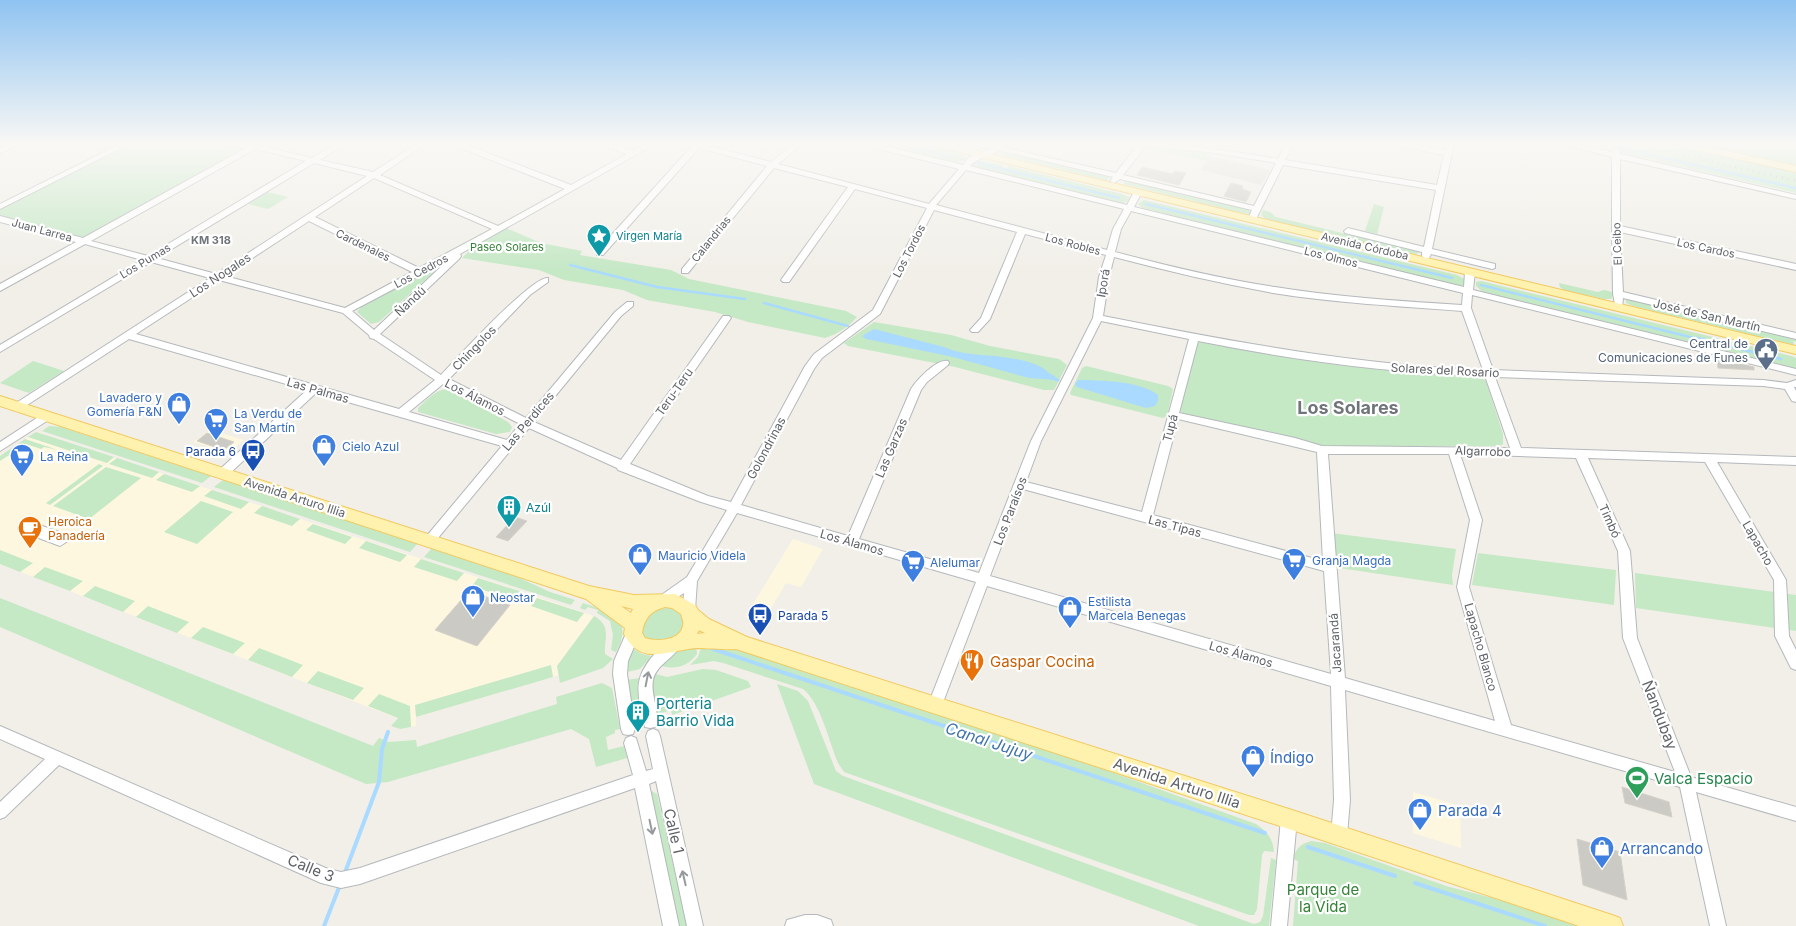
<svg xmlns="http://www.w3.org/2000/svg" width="1796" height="926" font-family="Inter,sans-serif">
<rect width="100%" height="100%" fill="#f1efe8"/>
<path fill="#fef7e0" d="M1016,143H1057L1069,145L1060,157L1013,146Z
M210,430L244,440L228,453L194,442Z
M36,432L522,592L594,616L557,666L559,675L416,717V726L400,729L391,726L397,718L0,564V456Z
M793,539L823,549L801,587L786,583L762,623L745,617Z
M1413,792L1460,806L1461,848L1413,833Z"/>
<path fill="#e0deda" d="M1209,156L1270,170L1262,185L1201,170Z"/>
<path fill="#c5e8c5" d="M127,143H220L253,146L84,241L0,219V207Z
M874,143C898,143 948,143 967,158L965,161L956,162Z
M1579,143H1679L1796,169V193Z
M1688,143H1796V167Z
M1147,146L1210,152L1206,161L1146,148Z
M1001,151L1056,164L1060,166L1076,168L1109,177L1107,181L1100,179L999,154L998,152Z
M977,160L1003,165L1002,167L1007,168L1009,166L1122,194L1131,198L1129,201L1123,203L976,168L973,164Z
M1128,181L1245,208L1252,213L1249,214L1238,212L1124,184V182Z
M268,192L288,197L268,209L248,204Z
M1144,200L1457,275L1464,279V285L1458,286L1433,280L1143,208L1138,204Z
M1374,204L1384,207L1377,234L1365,231Z
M1263,210L1270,212L1276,217L1420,252L1416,254L1405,252L1266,219L1261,215Z
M506,228L541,243L582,251L580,255L671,270L689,279L846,311L857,317C848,327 838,334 825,338L748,322L715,312L647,300L623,290L564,280L539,270L462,258L473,247Z
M449,258L379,322L371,324L357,312L361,307Z
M1481,281L1791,356L1796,358V369L1484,293L1476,286V282Z
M1559,283L1598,292L1604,290L1612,292V297L1611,299H1603L1564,290L1560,287Z
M1630,299L1796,338V342L1793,341L1794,345L1633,306L1626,303V300Z
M874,322L951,335L990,346L1059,359L1067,365L1054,390H1044L955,367L848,346L844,343Z
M1199,342L1329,364L1438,375H1477L1486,381L1503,434V444L1500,446H1319L1183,414L1179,409L1196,345Z
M33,361L64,371L29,393L0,383Z
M1086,366L1168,386L1173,389L1167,416L1163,418L1071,395L1070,393L1082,368Z
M447,389L508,422L512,427L510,432L496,434L418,412V408C427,400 435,390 447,389Z
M49,426L61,427L211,476L202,483L42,431Z
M36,432L114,457L107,463L28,437Z
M25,439L58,450L44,447L41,449L26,444L0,461V456Z
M117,458L159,472L152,478L109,464Z
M99,464L103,466L50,505L46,503Z
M106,467L141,478L89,519L53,506Z
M164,474L200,486L192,492L156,480Z
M223,480L418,543L410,552L214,487Z
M212,490L249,502L241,509L204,496Z
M201,501L233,512L197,544L164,532Z
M262,506L300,519L292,526L254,513Z
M313,524L352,537L345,544L306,530Z
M1331,533L1456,549L1452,575L1453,585L1333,567Z
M366,541L407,555L400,562L359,548Z
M432,548L504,571L550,592L575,600L571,605L424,557Z
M0,550L33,563L20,572L0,564Z
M1478,553L1616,570L1614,605L1472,585Z
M421,559L464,573L457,581L414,567Z
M45,567L83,581L70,591L33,577Z
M1635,573L1796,595V631L1636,608Z
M478,578L522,592L515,601L472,586Z
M95,586L135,601L123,612L83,596Z
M0,598L373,746L379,738L389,742L416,740L417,747L557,704L556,697L602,683L612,688L620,729L615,730V733L606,737L608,750L624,746L627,758L596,767L589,739L571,729L388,782L366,784L0,627Z
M537,598L584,613L577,622L531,606Z
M583,603C609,612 635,618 616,652L611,650L613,635L610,621L597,613L598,610L588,607L585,610L580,608Z
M148,606L189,622L177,633L136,617Z
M669,608C685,612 686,624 678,636L655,644L641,636L642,620L657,609Z
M594,616C612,626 604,638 605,654L613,659L603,668L560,683L557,666Z
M203,627L245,643L233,654L191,638Z
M702,645H723L763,657L1100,768L1256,824C1267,831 1273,839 1274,852L1264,851L1262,855L1257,909L1254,915H1249L844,772L838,763C829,742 821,703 803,689L723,663L714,661L690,665L698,657Z
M696,646L697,654C687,668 672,670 658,665L673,653Z
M259,648L303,665L292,677L248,660Z
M632,648L642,654L652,656L640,669L627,672L629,655Z
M551,665L553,677L416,717L415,705Z
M703,669L716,670L748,681L751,687L672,715L671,710L655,715L651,705L652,673L667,677Z
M318,671L364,688L353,700L307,683Z
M640,678C636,687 642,696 639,705L634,707L630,706L627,680Z
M777,684L798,691L808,701L836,771L843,776L1254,924L1260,922L1263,916L1271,858L1276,860L1269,926H1199L814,784Z
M379,694L410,706L411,727L400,729L391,726L398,718L368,706Z
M652,791L657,794L687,926H677L649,792Z
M1311,841L1325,843L1446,886L1504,901L1581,926H1293L1298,861L1293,859C1296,848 1301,844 1311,841Z"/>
<path fill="#aadaff" d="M874,329L944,347C964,356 987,354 1009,358C1018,359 1030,362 1039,366C1045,368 1048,374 1055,376V380L1029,378L953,357L866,339L862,336Z
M1078,380C1099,380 1141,381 1158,395V401L1155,406L1146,408L1077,387L1075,384Z"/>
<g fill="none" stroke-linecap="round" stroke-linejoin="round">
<path stroke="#aadaff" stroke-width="2.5" d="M894,143L953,157
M1599,143L1796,188
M1662,143L1796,172
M978,163L1119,198
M1146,204L1452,278
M570,265L657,287L745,299
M1481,285L1702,340
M764,303L848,326"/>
<path stroke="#aadaff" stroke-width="3" d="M1697,338L1781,359
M1051,378L1058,380"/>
<path stroke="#aadaff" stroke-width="4" d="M713,649L1265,833
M1308,847L1395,876
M344,875L379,782L382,749L388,732
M1415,883L1545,926
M324,926L340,885"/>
</g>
<path fill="#cccac5" stroke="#d6d1c6" d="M1142,167L1173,174L1175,171L1186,173L1179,185L1137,175Z
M1231,183L1243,186L1242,189L1251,192L1246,202L1224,196Z
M1717,358L1754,367V370L1718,368Z
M207,433L234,442L224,450L197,441Z
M515,517L527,521L508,541L496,537Z
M469,591L510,605L477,646L435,630Z
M1622,787L1669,802L1672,817L1625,803Z
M1577,839L1620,852L1627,900L1583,885Z"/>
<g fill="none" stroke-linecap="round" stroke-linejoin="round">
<defs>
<path id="minor" d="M13,143H22L0,153V148Z
M122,143H131L0,209V204Z
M216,143H264L261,146L312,158L337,143H346L320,160L373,172L418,143H427L380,175L498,226L565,189L453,145L452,143H462L571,185L627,154L600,145L599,143H609L633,151L648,143H657L460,254L461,256L460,258L380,334L441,375C456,359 533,275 548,278V282L530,295L449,379L526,418L615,312L627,302H633V306L621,316L534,422L621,460L723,316H729L731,318L630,464L708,496L731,502L805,366L814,354L873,310L927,208L855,189L789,282H783L781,280L848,187L774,168L688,273H682V269L767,166L699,148L603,255H597V251L692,146L685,145L684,143H698L771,162L795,143H803L778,164L929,204L959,169L862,145L861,143H873L963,165L969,157L991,149L974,145L973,143L995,145L998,143H1006L1002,147L1116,173L1139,143C1186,143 1232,152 1278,159L1286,143H1294L1285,160L1437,185L1444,155L1394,145L1390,143H1404L1445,150L1446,143H1454L1432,249L1495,264V268L1492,269L1431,254L1429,258L1426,259L1422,256V252L1345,233L1344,231L1348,228L1424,247L1436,190L1283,165L1256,219L1252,222L1248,219L1252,210L1120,179L1114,183L1110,181L1113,177L998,150C990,158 978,157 970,166L1127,205L1135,190H1138L1142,192L1134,207L1464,287L1465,272L1470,269L1475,272L1473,290L1796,369V375L1472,295L1471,308L1493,370L1763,380L1787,383L1796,380V387H1794L1796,391V402L1792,401L1785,389L1763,386L1495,377L1521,448L1796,457V465L1717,462L1786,580L1789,636L1796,650V670L1791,668L1775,636L1774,580L1705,462L1588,458L1630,551L1637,638L1691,777L1796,807V821L1696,792L1726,926H1710L1680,787L1345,690L1350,800L1347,835L1344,840L1339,843L1334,840L1331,835L1334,800L1331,686L987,586L942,705L940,709L935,711L930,709L928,705L976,582L737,513L697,581L695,610L694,614L689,615L684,614L683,610L684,593L665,605L660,604L659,600L660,596L687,577L727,510L701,502L618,470L617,468L529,428L433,544H425L423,541L425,538L502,446L316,393L227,476L223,477L217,473L219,470L307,390L129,339L21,409H13L12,407L13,405L210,278L151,262L0,352V345L142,260L85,244L0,291V284L76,242L0,222V216L83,238L246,148L220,145ZM1146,146L1208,152L1276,163L1254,206L1123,175ZM255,149L306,161L148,256L91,241ZM314,163L367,176L216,274L157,258ZM966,170L1124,209L1113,229L1107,250L936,205ZM374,178L492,229L419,268L315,217ZM934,210L1017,232L981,318L970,330L972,332H978L990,319L1025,234L1106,255L1099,277L1093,318L1031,441L979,573L859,539L921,390L927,382L948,365L949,363L948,361C936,359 917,380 911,389L848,536L741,505L814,369L822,358L880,314ZM1131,211L1463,293L1462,305C1399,301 1337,297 1275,287C1221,279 1168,266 1115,252L1121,229ZM309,221L412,272L345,308L225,276ZM1114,257C1167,271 1219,283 1273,293C1335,303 1399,306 1462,311L1483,370C1354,365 1229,341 1103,316L1109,277ZM447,261L374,330L352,311ZM219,280L343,313L369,335L370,338L374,339L435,380L399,409L136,334ZM1101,321L1189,339L1142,512L1026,482L1041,441ZM1198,341C1293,360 1388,373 1485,376L1510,448L1322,446L1295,438L1179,413ZM443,384L520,424L507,440L409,412ZM1178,419L1317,452L1323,561L1153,515ZM1328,454H1449L1470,520L1457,587L1495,721L1345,678ZM1460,454L1576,458L1618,551L1623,638L1675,772L1511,725L1469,587L1482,520ZM1023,489L1324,571L1331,674L990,576Z
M1558,143H1570L1612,152L1616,149H1619L1620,154L1796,195V199L1620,159V226L1796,264V270L1620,232L1623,292L1796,333V339L1623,298L1622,309H1616L1613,294L1612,228V157Z
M46,412L51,416L50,419L0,451V442Z
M28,521L68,535L70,538L68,541L60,546L20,531L18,528L20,525Z
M633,628L638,629L640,633L628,661L627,674L632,708L640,706C639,697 637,687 640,678C643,666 664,637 678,642L680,646C673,659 656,665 653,680C650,695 661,713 655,727L650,728L645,727L642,718L634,720L635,729L633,734L628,735L623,734L621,729L613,674L614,661L628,629Z
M0,726L328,869L341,872L360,868L633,775L624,743L626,738L631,736L636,738L646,771L653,769L646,736L648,731L653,729L658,731L660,736L703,926H687L656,781L649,784L679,926H663L635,788L360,884L341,888L321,883L59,765L5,817L0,819V802L45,759L0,739Z
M1289,812L1294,814L1297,819L1287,926H1271L1281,819L1284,814Z
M805,915H817L831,920L833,926H785L787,920Z"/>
<path id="major" d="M929,143H945L1796,346V354L934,146Z
M1674,143H1691L1796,166V172L1679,146Z
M0,396L589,586L634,595L675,594L695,605L698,610L709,619L747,637L1289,809L1612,915L1620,918L1623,926H1579L1289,829L736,649C727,650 708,648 697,648C668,650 641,667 624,634L625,628L586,599L0,406ZM621,606L633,609L631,613ZM665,607L672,608L681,614C682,617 684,622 683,626C680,641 656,642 645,638L642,633C644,619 650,611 665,607ZM699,630L705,633L697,634Z"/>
</defs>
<use href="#minor" stroke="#b5b8bc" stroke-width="2"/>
<use href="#major" stroke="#f2c960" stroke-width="2"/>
<use href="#minor" fill="#fff" fill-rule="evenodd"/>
<use href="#major" fill="#fff2af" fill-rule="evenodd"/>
<path stroke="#b6b7b8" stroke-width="2.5" stroke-dasharray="1 5" stroke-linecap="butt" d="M1630,143L1796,181"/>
</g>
<defs><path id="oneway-shaft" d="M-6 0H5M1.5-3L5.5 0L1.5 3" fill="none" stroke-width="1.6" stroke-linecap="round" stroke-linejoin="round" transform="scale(1.25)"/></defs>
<g stroke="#979a9d">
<use href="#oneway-shaft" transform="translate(647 679) rotate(-79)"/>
<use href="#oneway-shaft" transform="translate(651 827) rotate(78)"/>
<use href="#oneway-shaft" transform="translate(684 878) rotate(-103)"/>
</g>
<linearGradient id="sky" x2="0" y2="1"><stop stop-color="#8fc3f1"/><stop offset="0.53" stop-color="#f9f8f5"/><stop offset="1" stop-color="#f9f8f5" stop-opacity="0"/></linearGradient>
<rect width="1796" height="272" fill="url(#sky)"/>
<defs>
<symbol id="sight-pin" viewBox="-11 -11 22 30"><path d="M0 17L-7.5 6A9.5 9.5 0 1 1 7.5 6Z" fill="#0f9aa8" stroke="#fff"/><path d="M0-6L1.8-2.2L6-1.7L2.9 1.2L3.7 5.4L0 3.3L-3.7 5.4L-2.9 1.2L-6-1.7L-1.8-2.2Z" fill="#fff"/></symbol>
<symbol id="civic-pin" viewBox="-11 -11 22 30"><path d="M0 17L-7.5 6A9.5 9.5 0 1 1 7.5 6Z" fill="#5c6f8a" stroke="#fff"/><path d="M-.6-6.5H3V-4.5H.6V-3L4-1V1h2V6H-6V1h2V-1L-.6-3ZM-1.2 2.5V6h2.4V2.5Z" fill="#fff"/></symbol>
<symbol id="shop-pin" viewBox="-11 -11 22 30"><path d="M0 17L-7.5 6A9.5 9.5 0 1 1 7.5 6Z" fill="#3f7fe0" stroke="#fff"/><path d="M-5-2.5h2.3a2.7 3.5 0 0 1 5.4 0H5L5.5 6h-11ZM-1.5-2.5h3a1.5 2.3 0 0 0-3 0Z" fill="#fff"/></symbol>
<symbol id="supermarket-pin" viewBox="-11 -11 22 30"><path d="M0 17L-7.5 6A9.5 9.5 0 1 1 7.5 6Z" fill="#3f7fe0" stroke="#fff"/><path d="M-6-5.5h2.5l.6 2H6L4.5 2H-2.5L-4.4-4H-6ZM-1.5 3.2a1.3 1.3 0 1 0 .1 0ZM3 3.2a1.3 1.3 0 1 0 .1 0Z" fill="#fff"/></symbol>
<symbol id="bus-pin" viewBox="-11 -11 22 30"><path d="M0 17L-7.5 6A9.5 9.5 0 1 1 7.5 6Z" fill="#1a4fb4" stroke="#fff"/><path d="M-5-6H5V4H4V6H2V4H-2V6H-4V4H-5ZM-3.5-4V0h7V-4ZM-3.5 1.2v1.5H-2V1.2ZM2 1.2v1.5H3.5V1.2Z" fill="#fff"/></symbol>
<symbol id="building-pin" viewBox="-11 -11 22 30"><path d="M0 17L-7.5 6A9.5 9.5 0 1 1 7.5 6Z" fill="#0f9aa8" stroke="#fff"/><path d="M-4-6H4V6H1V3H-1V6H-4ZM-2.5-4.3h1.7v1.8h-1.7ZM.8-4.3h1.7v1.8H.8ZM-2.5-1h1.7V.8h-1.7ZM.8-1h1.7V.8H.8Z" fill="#fff"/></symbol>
<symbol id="cafe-pin" viewBox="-11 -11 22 30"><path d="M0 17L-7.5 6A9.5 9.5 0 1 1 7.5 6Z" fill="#e8710a" stroke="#fff"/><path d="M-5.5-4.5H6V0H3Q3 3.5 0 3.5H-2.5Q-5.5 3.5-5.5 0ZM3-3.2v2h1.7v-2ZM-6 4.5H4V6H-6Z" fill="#fff"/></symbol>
<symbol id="restaurant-pin" viewBox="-11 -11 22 30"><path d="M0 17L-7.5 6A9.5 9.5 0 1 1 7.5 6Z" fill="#e8710a" stroke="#fff"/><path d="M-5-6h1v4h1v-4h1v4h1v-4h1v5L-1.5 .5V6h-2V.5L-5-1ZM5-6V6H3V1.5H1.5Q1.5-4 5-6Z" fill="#fff"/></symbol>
<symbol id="stadium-pin" viewBox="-11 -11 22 30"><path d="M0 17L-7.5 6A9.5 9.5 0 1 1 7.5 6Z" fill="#2e9e5b" stroke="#fff"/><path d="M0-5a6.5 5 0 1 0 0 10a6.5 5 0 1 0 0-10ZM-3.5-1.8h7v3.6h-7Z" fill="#fff"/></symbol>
</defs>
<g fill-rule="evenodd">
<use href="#sight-pin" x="585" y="222" width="28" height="38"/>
<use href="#civic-pin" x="1752" y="336" width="28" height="38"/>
<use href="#shop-pin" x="165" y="390" width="28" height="38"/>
<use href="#supermarket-pin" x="202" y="406" width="28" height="38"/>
<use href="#shop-pin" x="310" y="432" width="28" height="38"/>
<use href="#bus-pin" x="239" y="437" width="28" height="38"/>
<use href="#supermarket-pin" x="8" y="442" width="28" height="38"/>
<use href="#building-pin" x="495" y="493" width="28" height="38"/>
<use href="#cafe-pin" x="16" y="514" width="28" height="38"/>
<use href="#shop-pin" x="626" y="541" width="28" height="38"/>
<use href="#supermarket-pin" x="1280" y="546" width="28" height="38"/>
<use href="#supermarket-pin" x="899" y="548" width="28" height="38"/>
<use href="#shop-pin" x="459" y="583" width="28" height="38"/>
<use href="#shop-pin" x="1056" y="594" width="28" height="38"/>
<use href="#bus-pin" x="746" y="601" width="28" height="38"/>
<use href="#restaurant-pin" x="958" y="647" width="28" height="38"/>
<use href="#building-pin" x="624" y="698" width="28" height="38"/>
<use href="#shop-pin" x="1239" y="743" width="28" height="38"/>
<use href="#stadium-pin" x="1623" y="764" width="28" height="38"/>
<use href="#shop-pin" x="1406" y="796" width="28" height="38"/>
<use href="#shop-pin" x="1588" y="834" width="28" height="38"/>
</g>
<g text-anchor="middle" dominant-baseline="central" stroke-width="4.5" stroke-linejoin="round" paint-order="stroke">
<g font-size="11" fill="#5f6368" stroke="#fff">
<text transform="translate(42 230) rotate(15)">Juan Larrea</text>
<text transform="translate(711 239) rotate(-51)">Calandrias</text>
<text transform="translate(1073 244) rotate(15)">Los Robles</text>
<text transform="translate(1617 244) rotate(-92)">El Ceibo</text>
<text transform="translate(363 245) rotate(26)">Cardenales</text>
<text transform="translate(1365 246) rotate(13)">Avenida Córdoba</text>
<text transform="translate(1706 248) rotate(12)">Los Cardos</text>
<text transform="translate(909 251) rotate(-63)">Los Tordos</text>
<text transform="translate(1331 257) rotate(14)">Los Olmos</text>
<text transform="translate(145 261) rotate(-31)">Los Pumas</text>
<text transform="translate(421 271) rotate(-28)">Los Cedros</text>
</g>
<g font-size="11" fill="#0d838f" stroke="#fff" text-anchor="start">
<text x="616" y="236">Virgen María</text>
</g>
<g font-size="11" font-weight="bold" fill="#70757a" stroke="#fff">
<text x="211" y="240">KM 318</text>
</g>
<g font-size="11" fill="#348238" stroke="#fff">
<text x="507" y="247">Paseo Solares</text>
</g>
<g font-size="12" fill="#5f6368" stroke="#fff">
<text transform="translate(220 275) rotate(-33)">Los Nogales</text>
<text transform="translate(1103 283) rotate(-80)">Iporá</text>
<text transform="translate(410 301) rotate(-43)">Ñandú</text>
<text transform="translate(1707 315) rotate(13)">José de San Martín</text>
<text transform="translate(474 348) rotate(-46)">Chingolos</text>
<text transform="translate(1445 370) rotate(3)">Solares del Rosario</text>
<text transform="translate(318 390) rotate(16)">Las Palmas</text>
<text transform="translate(674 392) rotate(-55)">Teru-Teru</text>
<text transform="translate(475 397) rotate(27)">Los Álamos</text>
<text transform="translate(528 421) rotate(-50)">Las Perdices</text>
<text transform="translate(1170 428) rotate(-75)">Tupá</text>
<text transform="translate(766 448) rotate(-62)">Golondrinas</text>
<text transform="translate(891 448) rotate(-67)">Las Garzas</text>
<text transform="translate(1483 451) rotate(2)">Algarrobo</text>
<text transform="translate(295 497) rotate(18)">Avenida Arturo Illia</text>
<text transform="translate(1010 511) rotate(-69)">Los Paraísos</text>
<text transform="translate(1610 521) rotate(66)">Timbó</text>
<text transform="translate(1175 526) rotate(15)">Las Tipas</text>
<text transform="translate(852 542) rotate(16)">Los Álamos</text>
<text transform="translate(1758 543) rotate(60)">Lapacho</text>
<text transform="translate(1335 643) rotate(-94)">Jacarandá</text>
<text transform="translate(1481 647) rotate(74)">Lapacho Blanco</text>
<text transform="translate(1241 654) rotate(16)">Los Álamos</text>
</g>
<g font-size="12" fill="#4e5e75" stroke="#fff" text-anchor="end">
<text x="1748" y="343">Central de<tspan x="1748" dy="14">Comunicaciones de Funes</tspan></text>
</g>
<g font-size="12" fill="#366cbe" stroke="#fff" text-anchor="start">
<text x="162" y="397" text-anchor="end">Lavadero y<tspan x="162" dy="14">Gomería F&amp;N</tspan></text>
<text x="234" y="413">La Verdu de<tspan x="234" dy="14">San Martín</tspan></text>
<text x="342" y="446">Cielo Azul</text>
<text x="40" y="456">La Reina</text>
<text x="658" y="555">Mauricio Videla</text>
<text x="1312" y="560">Granja Magda</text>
<text x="930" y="562">Alelumar</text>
<text x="490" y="597">Neostar</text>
<text x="1088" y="601">Estilista<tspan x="1088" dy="14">Marcela Benegas</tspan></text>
</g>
<g font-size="12" fill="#164399" stroke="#fff" text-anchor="end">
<text x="236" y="451">Parada 6</text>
<text x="778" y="615" text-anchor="start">Parada 5</text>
</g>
<g font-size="12" fill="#0d838f" stroke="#fff" text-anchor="start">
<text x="526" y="507">Azúl</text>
</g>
<g font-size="12" fill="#c56008" stroke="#fff" text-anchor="start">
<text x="48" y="521">Heroica<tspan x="48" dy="14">Panadería</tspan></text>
</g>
<g font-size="15" fill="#c56008" stroke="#fff" text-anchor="start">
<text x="990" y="661">Gaspar Cocina</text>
</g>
<g font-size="15" fill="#0d838f" stroke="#fff" text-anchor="start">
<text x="656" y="703">Porteria<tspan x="656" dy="17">Barrio Vida</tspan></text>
</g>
<g font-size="15" fill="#5f6368" stroke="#fff">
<text transform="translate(1660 715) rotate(69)">Ñandubay</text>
<text transform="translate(1177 783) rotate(18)">Avenida Arturo Illia</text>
<text transform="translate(674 831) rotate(77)">Calle 1</text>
<text transform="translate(311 868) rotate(22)">Calle 3</text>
</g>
<g font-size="15" fill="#366cbe" stroke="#fff" text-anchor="start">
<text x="1270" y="757">Índigo</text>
<text x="1438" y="810">Parada 4</text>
<text x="1620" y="848">Arrancando</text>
</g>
<g font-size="15" fill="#27864d" stroke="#fff" text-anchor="start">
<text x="1654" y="778">Valca Espacio</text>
</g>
<g font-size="15" fill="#348238" stroke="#fff">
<text x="1323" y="889">Parque de<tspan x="1323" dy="17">la Vida</tspan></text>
</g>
<g font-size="16" font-style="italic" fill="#4174aa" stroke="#fff">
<text transform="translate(989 741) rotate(18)">Canal Jujuy</text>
</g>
<g font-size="18" font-weight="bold" fill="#70757a" stroke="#fff">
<text x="1348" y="407">Los Solares</text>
</g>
</g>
</svg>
